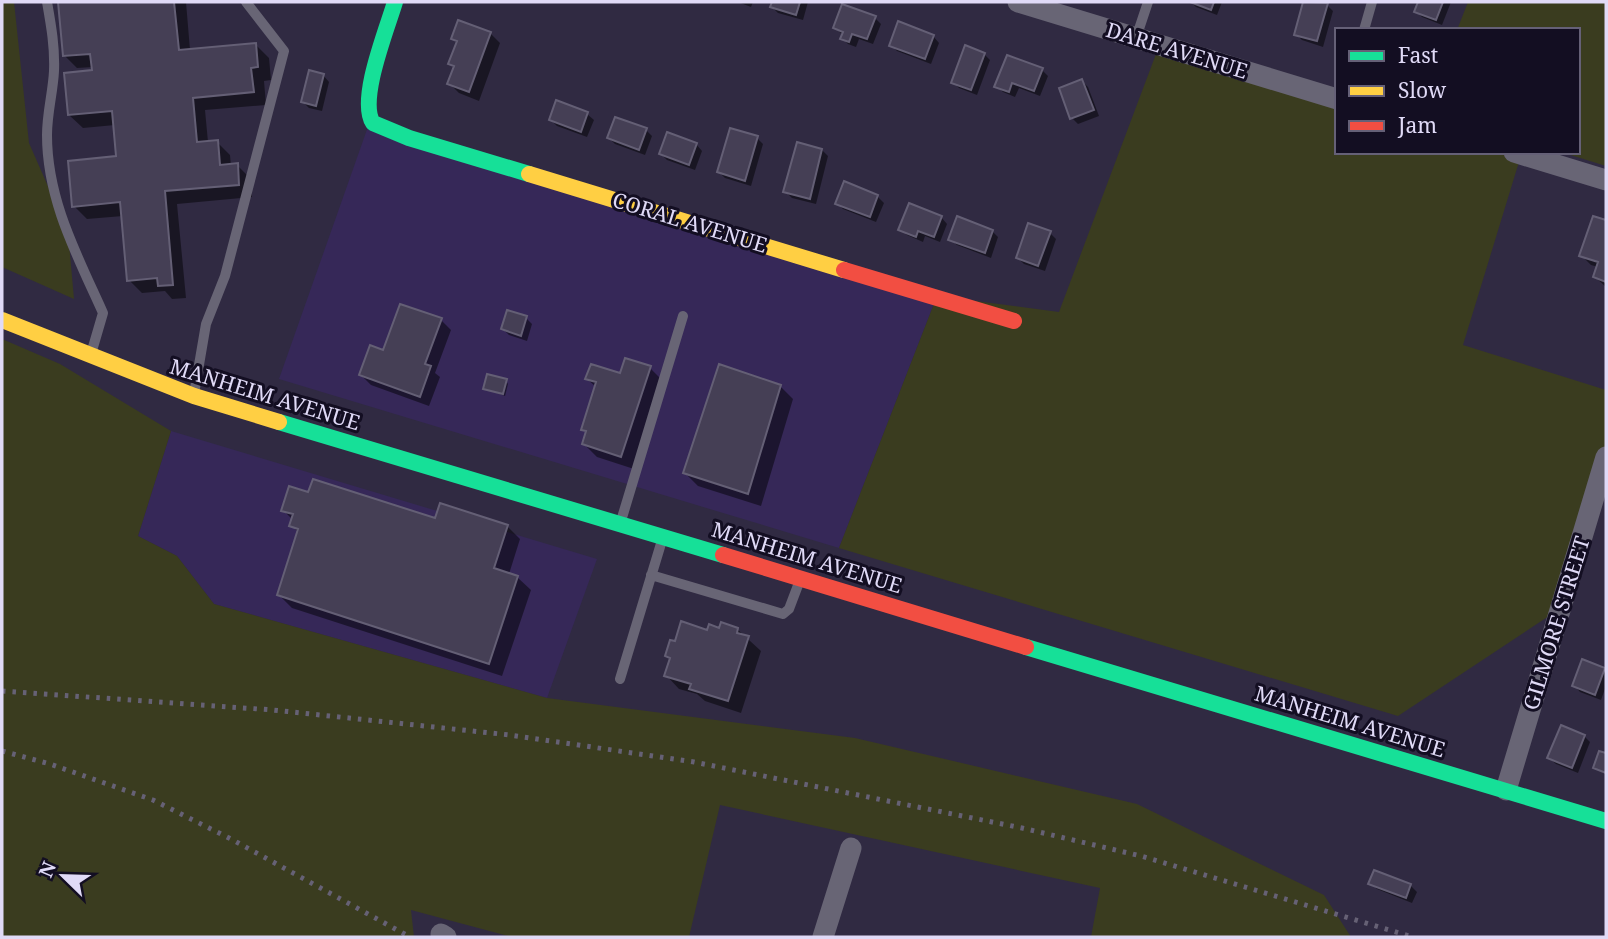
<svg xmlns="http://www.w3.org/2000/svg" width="1608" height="939" font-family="'Noto Serif',serif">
<rect width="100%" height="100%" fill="#302a42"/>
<path fill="#362858" d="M370,121L937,296L839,548L279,379Z
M171,431L597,559L547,698L214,604L177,556L138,536Z"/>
<path fill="#3a3c1f" d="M2,2H14L29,143L68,232L74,299L2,267Z
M1468,2H1606V166L1561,152H1578V30H1457Z
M1159,46L1337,101V152H1522L1463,345L1606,390V451L1558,610L1398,716L839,548L937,296L1059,312Z
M2,339L60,364L171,431L138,536L177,556L214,604L547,698L855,738L1137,804L1324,895L1351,937H1091L1100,888L720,805L689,937H512L411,910L414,937H2Z"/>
<path fill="#0007" d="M60,2H186L190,50L256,45L269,58L271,80L264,81L266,105L205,110L208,142H217L230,155L231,166L237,165L250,178L252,197L177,204L186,298L172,299L165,291L142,293L129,280L123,216L87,219L74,206L117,158L115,125L83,128L69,115L94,72L93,67L77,68L64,55Z
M738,2H753L751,7Z
M773,2H808L803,20L778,13L772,7Z
M1191,2H1222L1217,15L1196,7Z
M1305,2L1327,5L1333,11L1323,47L1302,40L1296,34Z
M1420,2H1451L1442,25L1422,17L1416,11Z
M875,18L881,24L873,44L859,39L856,47L848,44L842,38L843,35L835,28Z
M490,33L500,43L479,101L459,93L449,83L455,68L450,63L458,43L453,39Z
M933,36L939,43L931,64L897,51L891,45Z
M984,54L990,60L977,95L959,88L953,82Z
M1042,70L1048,76L1040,96L1019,88L1015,97L1003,92L997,86Z
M323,75L329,82L322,111L309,108L303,102Z
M1082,81L1088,87L1099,116L1078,124L1072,118Z
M587,114L594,120L587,137L557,126L551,120Z
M646,130L652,136L645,155L615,144L609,138Z
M757,138L763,144L751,186L725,178L719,172Z
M696,144L702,151L695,170L667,160L661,154Z
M822,150L828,156L816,204L792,198L785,191Z
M845,184L878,197L884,203L876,222L843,209L837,203Z
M941,217L947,224L940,242L925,236L923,242L907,235L900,229Z
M1594,218L1606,222V287L1595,277L1598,267L1591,265L1581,255Z
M992,231L998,237L991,258L957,245L950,239Z
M1050,233L1056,239L1045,271L1024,264L1018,258Z
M526,318L532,324L527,341L509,335L503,329Z
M441,320L451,330L435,373L440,377L429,406L371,385L361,375L385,353Z
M650,368L663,381L634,469L597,457L584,444L587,433L583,429L596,387L587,379L621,376Z
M506,381L508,384L505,396L485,388Z
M780,386L793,399L761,506L698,486L685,473Z
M283,510L507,526L520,539L509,574L517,577L531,590L502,676L292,608L279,595L299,533L291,525L293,520Z
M737,629L761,651L741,713L705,701L697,694L679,689L666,675L671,660L667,656L709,632Z
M1604,669L1606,671V686L1601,700L1580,692L1574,685Z
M1584,736L1590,742L1578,773L1556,764L1549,758Z
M1375,872L1411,886L1417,892L1412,903L1377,889L1370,883Z"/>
<path fill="#453f55" stroke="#645f75" stroke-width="2" d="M58,2H174L179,50L256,43L258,67L251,68L254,92L193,98L197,142L218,140L220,165L238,163L239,185L165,191L173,285L158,286L157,278L127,281L120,202L72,207L68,161L116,156L112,111L68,115L64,73L92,70L90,54L63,56Z
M772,2H800L796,15L770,7Z
M1190,2H1214L1211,10Z
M1303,2L1328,3L1317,41L1294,35Z
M1418,2H1443L1436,20L1414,12Z
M842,4L876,16L867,39L852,34L849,42L840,39L843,32L833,28Z
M458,20L491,32L469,92L447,84L454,66L448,64L457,41L451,39Z
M898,21L934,35L925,59L889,46Z
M965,45L985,53L971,90L951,83Z
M1007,55L1043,68L1034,91L1012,83L1009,92L994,87Z
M309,70L324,74L316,106L301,102Z
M1082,79L1094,110L1070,119L1059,88Z
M556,100L588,112L581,132L549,120Z
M615,117L647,128L639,150L607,138Z
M730,128L758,136L745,181L717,172Z
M667,132L697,143L689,165L659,154Z
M797,142L822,149L810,199L783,192Z
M844,181L878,195L870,217L835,204Z
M909,203L942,216L934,237L918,231L916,237L898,230Z
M957,216L993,230L985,253L948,240Z
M1593,216L1606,220V282L1593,277L1598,262L1579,256Z
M1028,223L1051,231L1038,266L1016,258Z
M400,304L442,318L425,364L431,366L420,397L359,375L370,345L383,350Z
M507,310L527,316L521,336L501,329Z
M625,358L651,366L621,457L582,444L586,431L581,430L596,382L585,379L591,364L620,373Z
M719,364L781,385L748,494L683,473Z
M487,374L507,379L503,394L483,389Z
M313,479L435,518L440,503L508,525L494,568L518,576L489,664L277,595L298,529L289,526L293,514L281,511L289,486L308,492Z
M681,621L707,630L709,624L719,628L721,622L738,628L737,633L749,636L728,701L689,689L691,684L664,676L670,658L665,656L670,640L675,641Z
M1582,659L1605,668L1595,695L1572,686Z
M1561,725L1585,735L1572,768L1547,758Z
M1599,751L1606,753V773L1593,768Z
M1374,870L1411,884L1406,898L1368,884Z"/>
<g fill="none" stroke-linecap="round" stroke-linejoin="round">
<path stroke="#686575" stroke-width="10" d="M47,2C51,25 55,47 54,71C53,92 47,113 47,135C47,200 77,255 103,313L91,354
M1364,30L1372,2
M1136,38L1148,2
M194,394L206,324L225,276L284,51L246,2
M621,521L683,316
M651,575L783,614L789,609L800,580
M620,679L663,537"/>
<path stroke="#686575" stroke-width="21" d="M1018,2L1337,99
M1514,152L1606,180
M1506,790L1606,457
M441,934L446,937
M823,937L851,848"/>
<path stroke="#16e098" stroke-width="16" d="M395,2C387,29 358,100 373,123L409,138L529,174
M279,422L723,555
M1026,647L1606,821"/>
<path stroke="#ffcf43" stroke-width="16" d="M529,174L844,270
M2,320L194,396L279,422"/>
<path stroke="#f24e42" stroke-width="16" d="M844,270L1014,321
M723,555L1026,647"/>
<path stroke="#666175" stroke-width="5" stroke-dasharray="3.5 7" stroke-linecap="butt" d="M2,691L273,710L510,735L694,762L1022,828L1141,856L1413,937
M2,751L50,764L153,800L231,839L410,937"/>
</g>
<g text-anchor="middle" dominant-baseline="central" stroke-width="6" stroke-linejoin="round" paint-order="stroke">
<g font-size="21" fill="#e0daf7" stroke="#130e22">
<text transform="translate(1177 50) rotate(17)">DARE AVENUE</text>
<text transform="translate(690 222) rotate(17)">CORAL AVENUE</text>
<text transform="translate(265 394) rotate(17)">MANHEIM AVENUE</text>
<text transform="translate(807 557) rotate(17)">MANHEIM AVENUE</text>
<text transform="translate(1556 623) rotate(-73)">GILMORE STREET</text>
<text transform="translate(1350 721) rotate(17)">MANHEIM AVENUE</text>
</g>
</g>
<rect width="1608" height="939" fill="none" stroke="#e0daf7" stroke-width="7"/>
<rect x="1335" y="28" width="245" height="126" fill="#130e22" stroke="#656077" stroke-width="2"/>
<rect x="1349" y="51" width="35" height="10" fill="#16e098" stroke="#656077" stroke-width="2"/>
<text x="1398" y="63" font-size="21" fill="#e0daf7">Fast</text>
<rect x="1349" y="86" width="35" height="10" fill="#ffcf43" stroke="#656077" stroke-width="2"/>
<text x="1398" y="98" font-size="21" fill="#e0daf7">Slow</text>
<rect x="1349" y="121" width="35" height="10" fill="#f24e42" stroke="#656077" stroke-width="2"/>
<text x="1398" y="133" font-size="21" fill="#e0daf7">Jam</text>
<g transform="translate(63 876) rotate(293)" stroke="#130e22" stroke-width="5" paint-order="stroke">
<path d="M0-5L12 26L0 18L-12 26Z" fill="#e0daf7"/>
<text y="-10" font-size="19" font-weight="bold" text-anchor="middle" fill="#e0daf7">N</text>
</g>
</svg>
